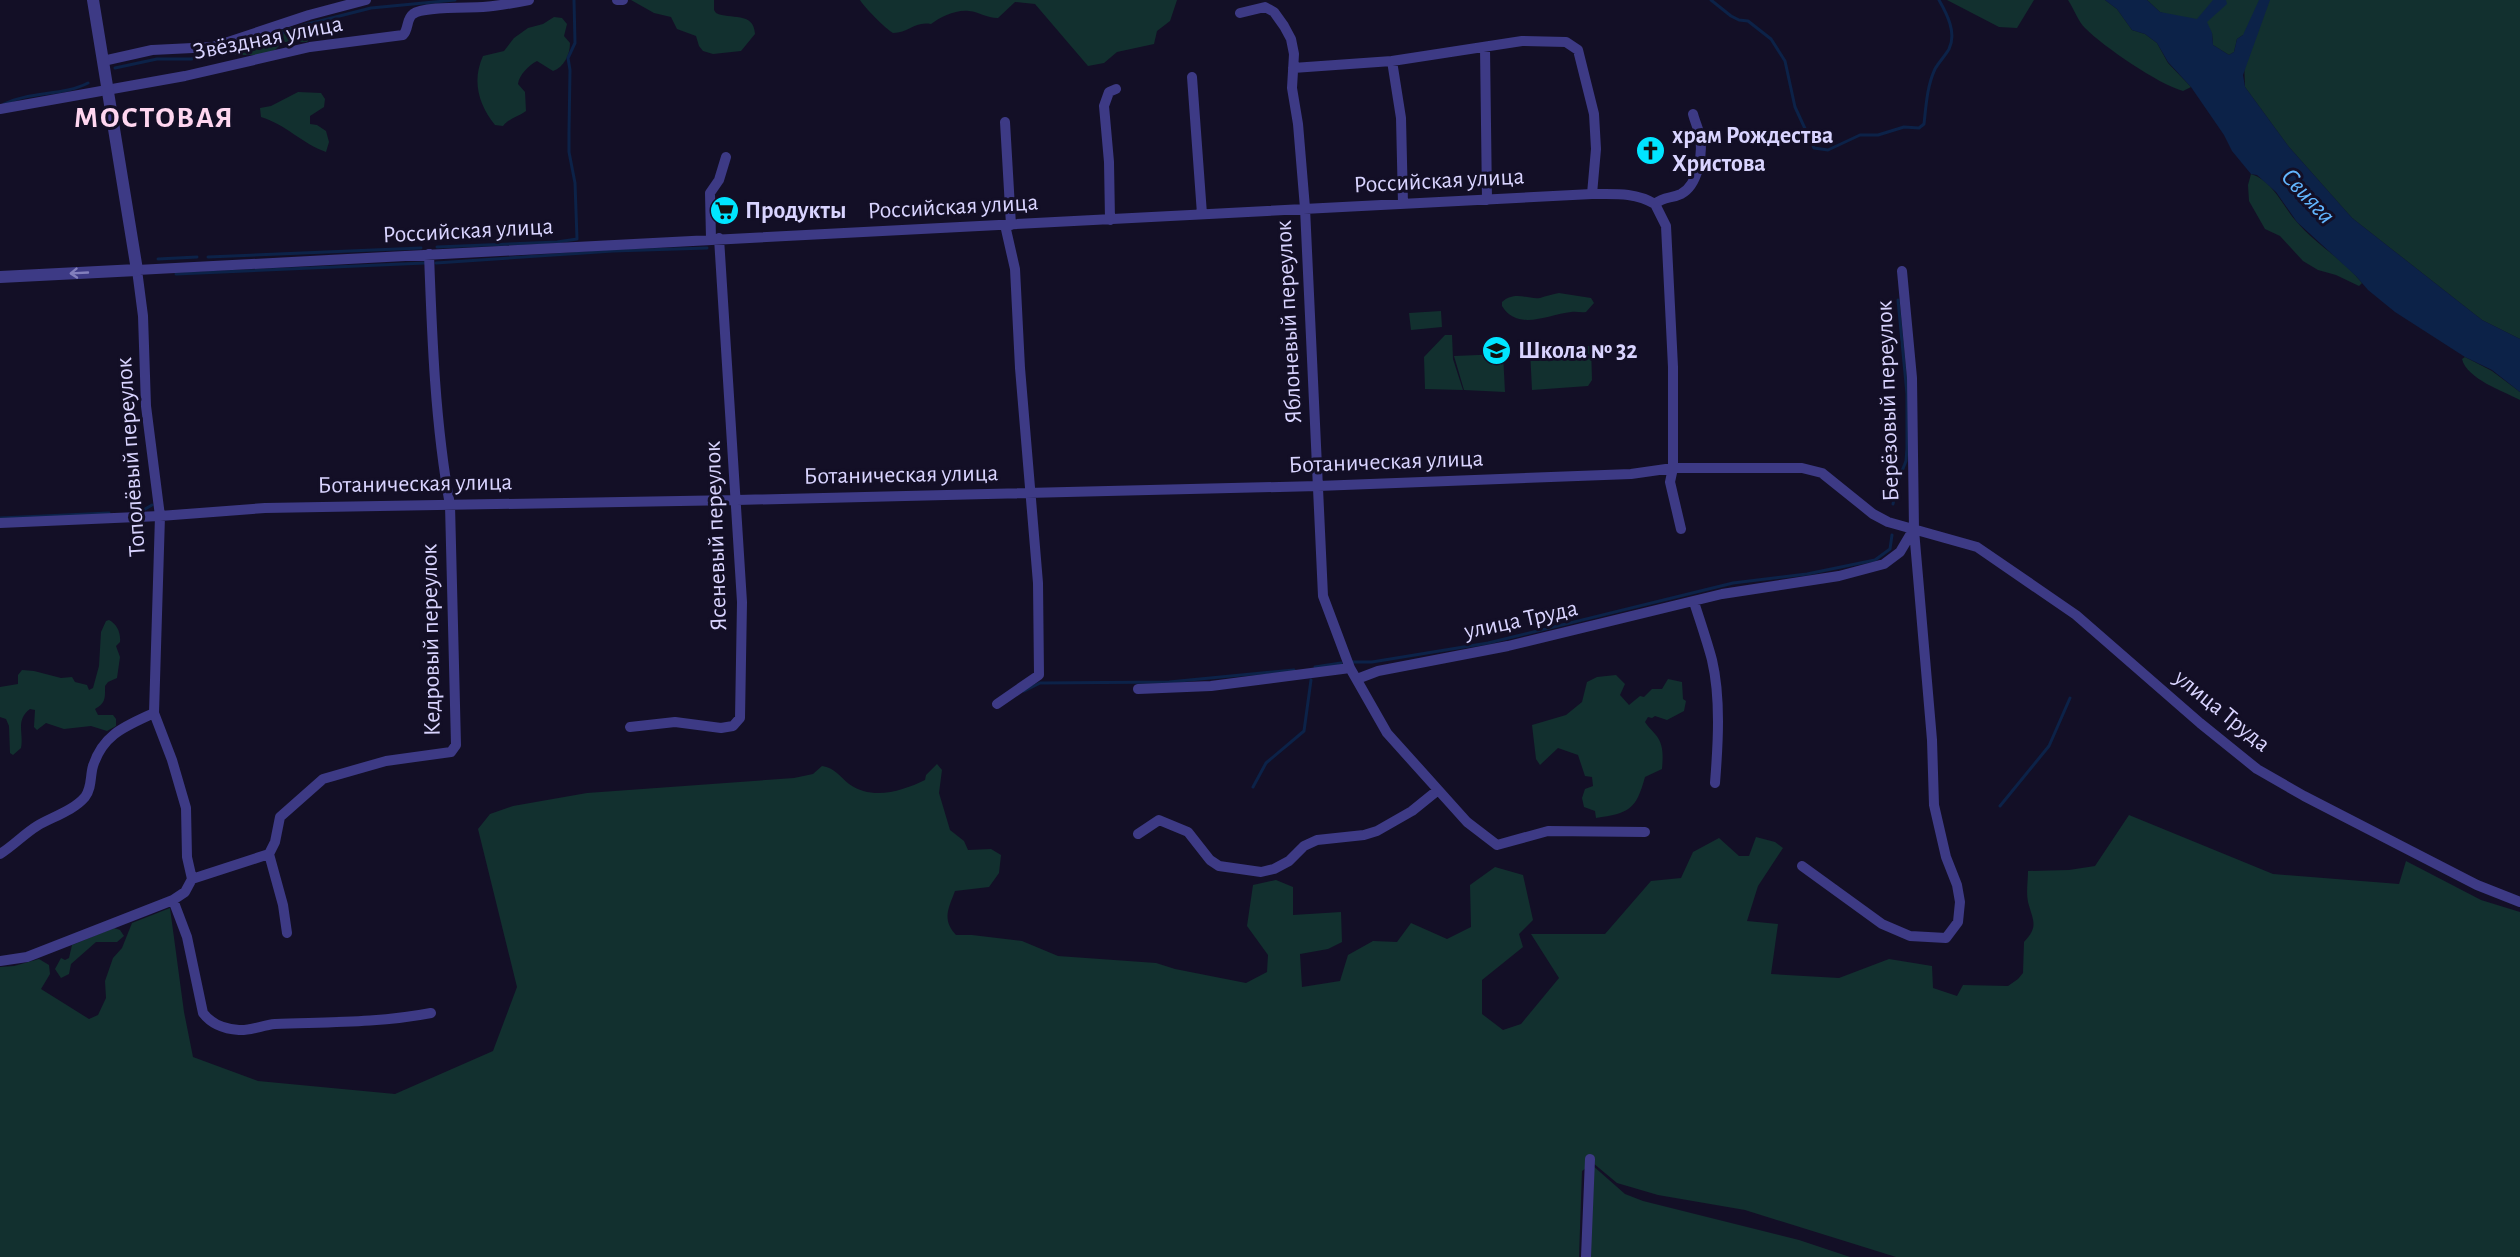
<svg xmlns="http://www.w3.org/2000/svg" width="2520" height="1257" font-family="'Alegreya Sans',sans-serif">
<rect width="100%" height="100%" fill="#130f26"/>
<path fill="#12302f" d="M631,0H714V10L716,13C730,20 754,11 755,34L741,51L713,54L703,51L699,46L696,36L677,29L671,17L654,13Z
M860,0H1177L1170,21L1157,31L1154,44L1117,52L1104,63L1088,66L1035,4L1015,2L998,18C986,18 980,12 969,11C957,9 940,17 931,24C914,21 909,33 893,33C886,29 864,7 860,0Z
M1947,0H2034L2017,28L1999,27Z
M2068,0H2105L2117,9L2132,30L2145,34L2157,43L2168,63L2191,87L2183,91C2158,84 2104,47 2085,28C2078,21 2074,9 2068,0Z
M2147,0H2520V339L2482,320L2352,218L2289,147L2245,87L2243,35L2237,39L2234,52L2229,55L2213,45L2212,33L2160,12Z
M554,17L562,18L567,24L564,36L570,43C570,55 564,67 553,71L537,61C529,65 519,75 518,84L525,92L526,111C518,117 509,118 503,126L495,125C478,104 472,80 483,56L504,51L514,38L528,28L543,24Z
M295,26C303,27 307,31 309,39L307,42H283L275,50L261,55H235L230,50L231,46Z
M298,92L321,93L325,99L324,107L310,116V124L317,125L326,131L329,142L326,152C303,144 285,124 261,117L260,108L271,106Z
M2251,174C2273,181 2282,205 2296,221C2315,244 2343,259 2362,283L2359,286L2336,275L2318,270L2303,261L2280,236L2265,229L2249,201L2248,185Z
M1559,293L1591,298L1594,303L1586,312C1581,313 1576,311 1571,312C1549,314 1518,332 1502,306V302C1515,290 1529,300 1540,298C1546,296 1553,294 1559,293Z
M1441,311L1442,327L1411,330L1409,313Z
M1445,335H1452L1453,359L1463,390L1425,389L1424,357Z
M1591,346L1592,380L1588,386L1532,390L1530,350Z
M1503,354L1505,392L1464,390L1454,356Z
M2465,357L2492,371L2520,392V400C2503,391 2467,379 2462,359Z
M109,620C117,624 121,633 120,642L116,646L120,657L117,678L108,682L105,686C105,698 106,703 95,709L98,715H113L116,719V726L107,731L91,726L64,729L46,723L37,730L34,727L35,710L30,709C15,720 24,733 21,748L13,755L10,753L9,726L6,719L0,717V687L18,684V675L22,670L34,671L61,678L72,677L75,682L87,685L89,690L93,688L99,666L101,632L106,621Z
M1616,675L1625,684L1620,695L1629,705L1640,696L1644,697L1652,689H1662L1668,679L1682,682L1683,699L1686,701L1684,711L1667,720L1655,716L1652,718L1648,717L1645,722C1648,727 1651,729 1655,734C1664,744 1663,756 1662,769L1645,777C1636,810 1629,813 1596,818L1595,811L1584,807L1582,798L1585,789L1593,786L1592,777L1585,776L1578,755L1558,748L1540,765L1536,759L1532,725L1566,715L1582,702L1587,682L1597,677Z
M937,764L942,770L939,793L950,830L964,841L968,850L991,849L1001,855L999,873L989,887L955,891C948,909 942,920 956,935H972L1022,941L1058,956L1156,963L1175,969L1246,983L1267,972L1268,955L1247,926L1253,885L1276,880L1293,887V915L1341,912L1342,942L1328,949L1300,954L1302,987L1340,981L1348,955L1373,941L1397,942L1411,923L1447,939L1471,927L1470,885L1495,867L1523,875L1533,920L1519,934L1523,947L1482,980V1014L1503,1030L1521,1024L1559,978L1531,934H1605L1651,881L1681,878L1693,852L1719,838L1739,856H1749L1756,837L1775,842L1783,848L1758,886L1747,921L1778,924L1771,974L1839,978L1889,959L1932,966L1933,988L1957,996L1963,985L2008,986L2018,979L2023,973L2024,942C2039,926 2033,921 2028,902C2026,892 2028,881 2028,871L2069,870L2095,866L2129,815L2273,874L2399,884L2406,861L2481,900L2520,912V1257H1896L1745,1210L1658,1195L1617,1183L1593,1163L1592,1165L1625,1194L1643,1201L1799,1240L1850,1257H1586L1589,1166L1582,1171L1579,1257H0V967L14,966L39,959L49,965L50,974L41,989L89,1019L98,1015L106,998L105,981L113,958L122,948L132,923L170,908L184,1012L193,1057L258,1081L395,1094L493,1051L517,987L478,829L490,814L513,806L587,793L794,778L813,774L822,766C835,768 839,776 849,784C873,801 902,791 925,780L926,775Z
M114,928L120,930L124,936L117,942H96L71,964L69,974L61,978L55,969L61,958L65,960L69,958L72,945Z"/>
<path fill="#0c2248" d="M2105,0H2147L2160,12L2197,19L2213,0H2226L2227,4L2207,22L2212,33L2213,45L2229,55L2234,52L2237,39L2243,35L2259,0H2270L2243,75L2245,87L2289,147L2352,218L2482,320L2520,339V392L2492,370L2465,357L2395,312L2368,290L2356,276L2297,222L2276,192L2257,175L2251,174L2232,151L2224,135L2191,87L2168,62L2157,43L2145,34L2132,30L2117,9Z"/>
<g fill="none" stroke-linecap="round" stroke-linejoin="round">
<path stroke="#0c2248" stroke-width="3" d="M1711,0L1731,16L1739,20L1748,21L1771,39L1785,61L1795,107L1814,148L1828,150L1860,135H1878L1904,127L1919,128L1924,124C1926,106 1927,86 1935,69C1939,62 1945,56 1949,49C1957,33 1947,14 1939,0
M115,68L157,59H191L230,51L308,24L371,8L455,0
M4,104C31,91 63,96 88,83
M437,247L557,242L577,239L575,183L569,152V132L570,70L568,58L575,43L574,0
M208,257L421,248
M158,259L197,257
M436,263L613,251L707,248
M176,274L425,263
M1893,504L1898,481L1906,461L1907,448V394L1898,300
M140,512L152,505
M0,518L109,513
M1352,662H1372L1488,643L1733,583L1807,574L1875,560L1890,549L1892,535
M1315,667L1341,663
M1024,691L1040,683L1169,682L1294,670
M1253,787L1266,763L1304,731L1311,680
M2000,806L2049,746L2070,698"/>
<path stroke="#3d3a85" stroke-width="10" d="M617,0H623
M1240,13L1265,7L1274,12L1284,26L1291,39L1294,54L1292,88L1298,124L1305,208L1323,596L1350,668L1387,733L1467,822L1497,845L1548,831L1645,832
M1485,48L1487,200
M103,61L152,50L213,47L309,15L366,0
M1392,61L1401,118L1403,204
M1293,68L1392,61L1522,41L1566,42L1578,50L1594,114L1596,149L1592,194
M1192,77L1202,214
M0,109L185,76L310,47L403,35C409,29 406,19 413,14C423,6 468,8 483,7C498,6 514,3 529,0
M1005,122L1011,225
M1655,204L1666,226L1673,367V468L1670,482L1681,529
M1655,204C1664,196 1671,199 1681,194C1698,185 1703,155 1700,137C1699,130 1695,122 1693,114
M1110,220L1109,162L1104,106L1109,92L1116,89
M711,239L710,193L719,180L726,157
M0,523L160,516L265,508L737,500L1318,486L1631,474L1673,468H1802L1822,473L1873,514L1888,522L1977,547L2076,615L2200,723L2257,769L2304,796L2477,885L2520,902
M1694,602C1700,621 1707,641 1712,660C1721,698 1718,745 1715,783
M1357,679L1378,671L1508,646L1722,594L1839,576L1884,564L1900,552L1913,530
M1138,689L1211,686L1350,668
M997,704L1039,675L1038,583L1020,368L1015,269L1005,225
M630,727L675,722L721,728L733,726L740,718L742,602L719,238
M1138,834L1159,820L1188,832L1210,860L1219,866L1261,872L1274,869L1289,861L1304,846L1317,840L1364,835L1377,831L1412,811L1438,790
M0,854C13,846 24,834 37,826C52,817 73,811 85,797C92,788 90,776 93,766C103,734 126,726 154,713
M269,854L283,905L287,933
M1802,866L1882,924L1910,936L1946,938L1958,922L1960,902L1957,885L1946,857L1934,805L1932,740L1914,530L1912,378L1902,271
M192,879L269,854L275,842L280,817L323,779L386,761L451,752L456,745L450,505C435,423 432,337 429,254
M173,900L187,937L203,1013C212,1025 224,1029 239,1030C250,1031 263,1025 275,1024C328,1022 379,1023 431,1013
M0,961L27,957L173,900L185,892L192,879L187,857L186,808L172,760L154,713L160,516L146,406L143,316L137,270L1592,194C1614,194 1635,192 1655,204
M1586,1257L1590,1159"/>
<path stroke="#3d3a85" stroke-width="12" d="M0,277L137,270L93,0"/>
</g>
<defs><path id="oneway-shaft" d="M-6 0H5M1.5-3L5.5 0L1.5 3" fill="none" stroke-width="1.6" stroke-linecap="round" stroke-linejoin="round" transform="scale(1.5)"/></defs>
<use stroke="#837fbc" href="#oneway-shaft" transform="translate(79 273) rotate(177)"/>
<defs>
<symbol id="church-disc" viewBox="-11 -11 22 22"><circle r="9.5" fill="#00e5ff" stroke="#130f26"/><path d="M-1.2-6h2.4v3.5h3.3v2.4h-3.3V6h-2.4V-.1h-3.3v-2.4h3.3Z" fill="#111"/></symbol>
<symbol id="supermarket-disc" viewBox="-11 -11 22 22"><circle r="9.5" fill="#00e5ff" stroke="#130f26"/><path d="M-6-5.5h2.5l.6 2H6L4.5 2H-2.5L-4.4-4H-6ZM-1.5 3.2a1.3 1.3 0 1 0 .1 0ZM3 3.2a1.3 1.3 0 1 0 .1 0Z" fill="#111"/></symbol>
<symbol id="school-disc" viewBox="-11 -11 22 22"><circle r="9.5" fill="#00e5ff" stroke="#130f26"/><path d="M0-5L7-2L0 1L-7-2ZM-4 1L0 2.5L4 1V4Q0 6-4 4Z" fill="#111"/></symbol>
</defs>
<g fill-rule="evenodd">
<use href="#church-disc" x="1634" y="134" width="33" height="33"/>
<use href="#supermarket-disc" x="708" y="194" width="33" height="33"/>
<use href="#school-disc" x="1480" y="334" width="33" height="33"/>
</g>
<g text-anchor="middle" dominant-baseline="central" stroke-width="6" stroke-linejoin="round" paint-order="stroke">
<g font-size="24" fill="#d9d4ff" stroke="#130f26">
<text transform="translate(268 38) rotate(-11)">Звёздная улица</text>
<text transform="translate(1439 181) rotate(-3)">Российская улица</text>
<text transform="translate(953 207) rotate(-3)">Российская улица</text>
<text transform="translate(468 231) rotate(-3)">Российская улица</text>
<text transform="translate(1289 322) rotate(-93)">Яблоневый переулок</text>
<text transform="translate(1888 401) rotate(-92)">Берёзовый переулок</text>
<text transform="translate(131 457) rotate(-94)">Тополёвый переулок</text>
<text transform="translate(1386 462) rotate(-2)">Ботаническая улица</text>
<text transform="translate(901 475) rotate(-1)">Ботаническая улица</text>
<text transform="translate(415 484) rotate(-1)">Ботаническая улица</text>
<text transform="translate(716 536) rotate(-92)">Ясеневый переулок</text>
<text transform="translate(1521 620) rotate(-12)">улица Труда</text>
<text transform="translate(431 640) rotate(-91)">Кедровый переулок</text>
<text transform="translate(2222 711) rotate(39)">улица Труда</text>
</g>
<g font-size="24" font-weight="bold" fill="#d9d4ff" stroke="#130f26" text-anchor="start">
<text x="1672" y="136">храм Рождества<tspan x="1672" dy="28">Христова</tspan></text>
<text x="745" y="211">Продукты</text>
<text x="1518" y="351">Школа № 32</text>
</g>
<g font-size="26" font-style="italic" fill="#62b6ff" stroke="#130f26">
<text transform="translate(2308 196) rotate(47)">Свияга</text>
</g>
<g font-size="30" font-weight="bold" letter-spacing="1.5" fill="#ffd6f0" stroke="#130f26">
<text x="154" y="118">МОСТОВАЯ</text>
</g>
</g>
</svg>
